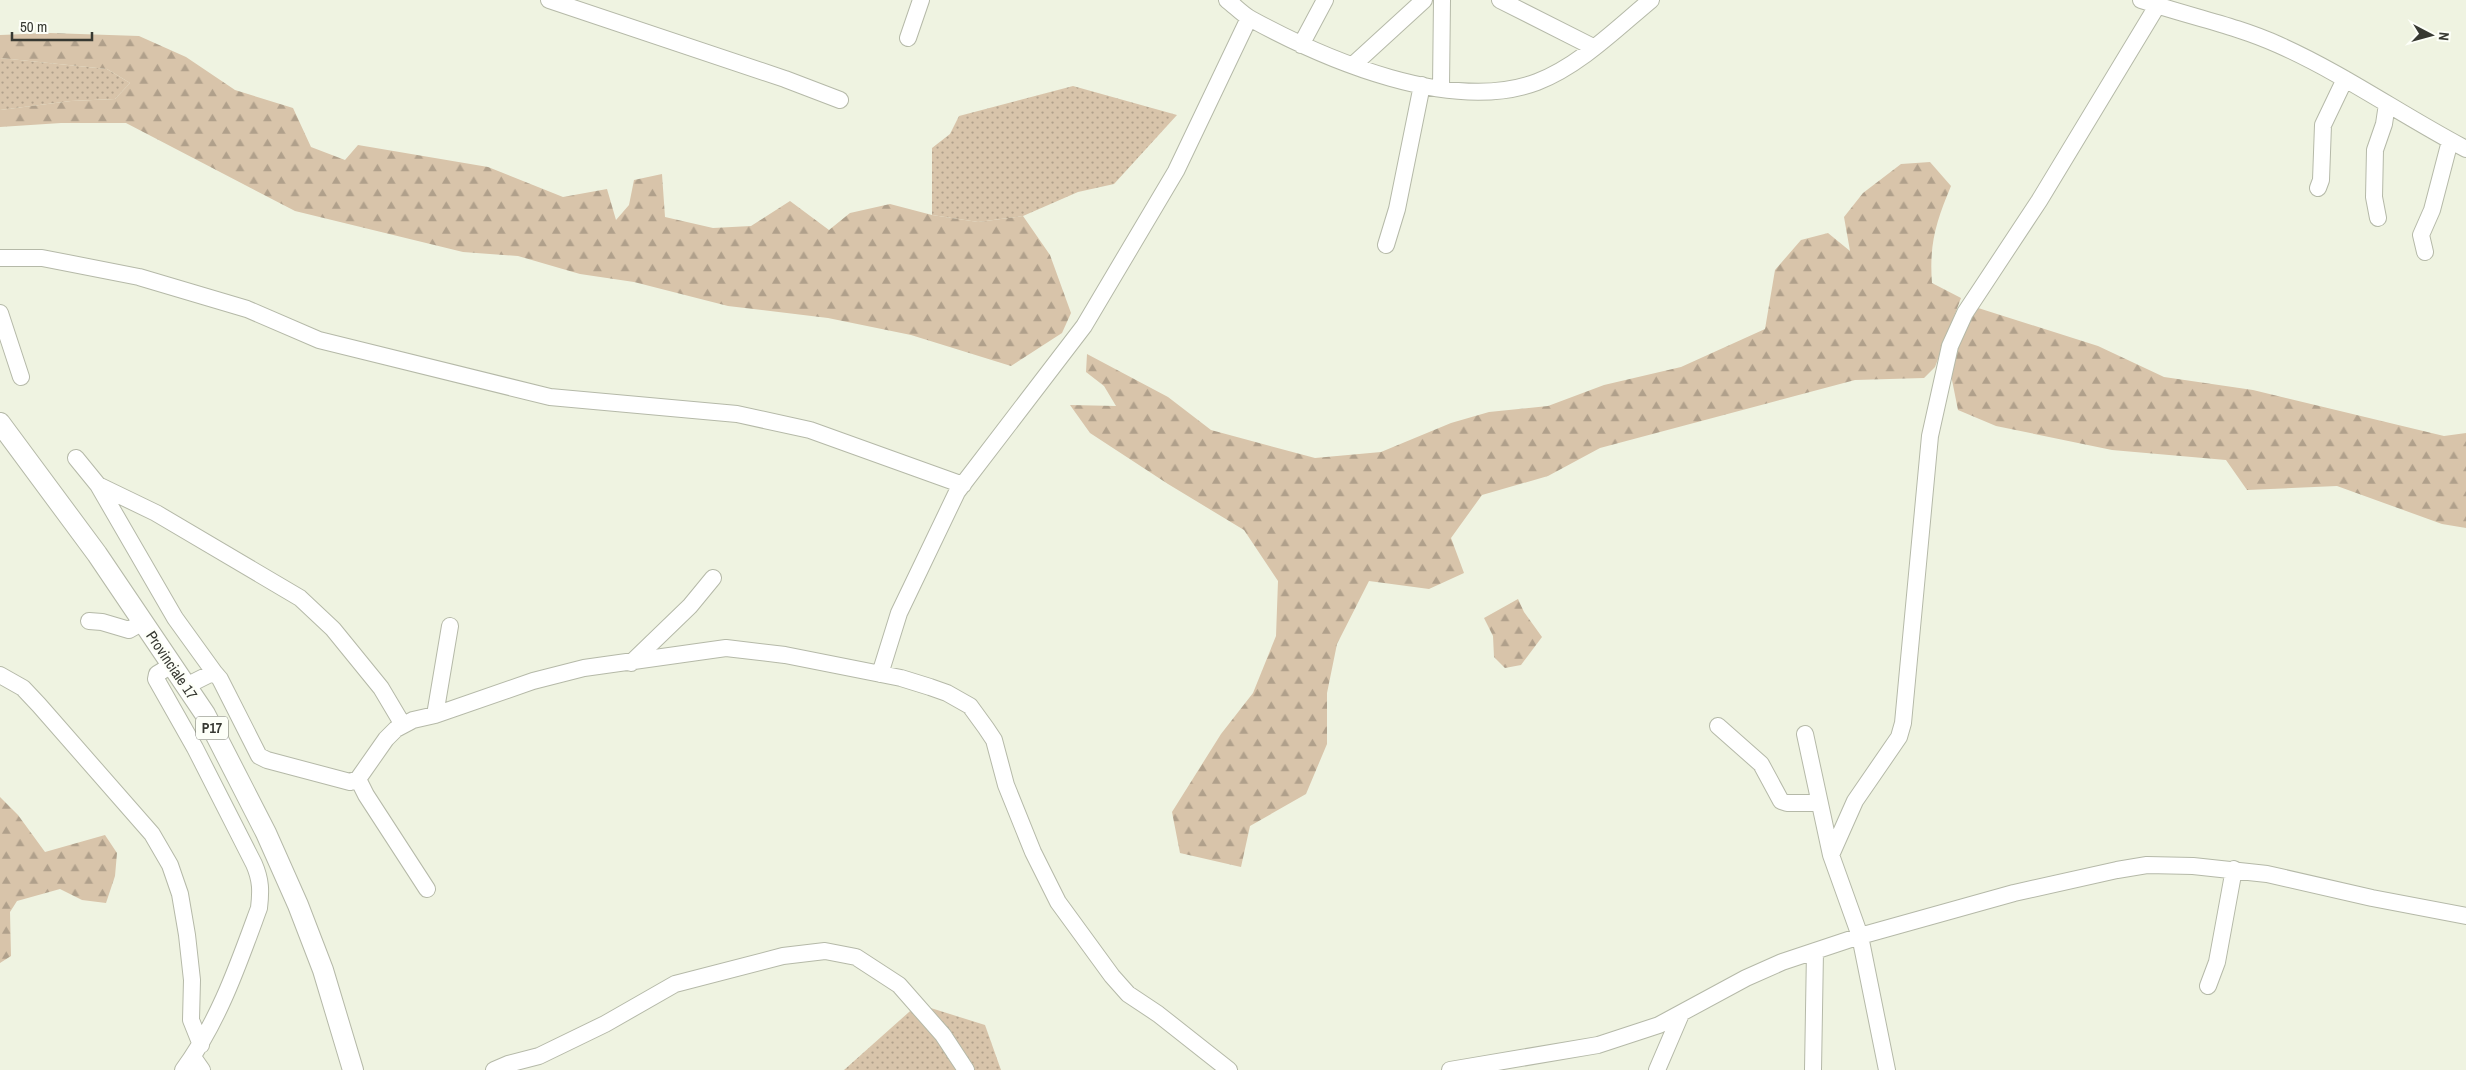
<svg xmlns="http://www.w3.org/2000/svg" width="2466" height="1070" font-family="'Archivo Narrow',sans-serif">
<defs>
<pattern id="grass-dots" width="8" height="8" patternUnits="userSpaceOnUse" patternTransform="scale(1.25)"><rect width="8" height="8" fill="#d8c4aa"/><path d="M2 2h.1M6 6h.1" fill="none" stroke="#b0a08b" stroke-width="1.8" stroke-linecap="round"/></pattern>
<pattern id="forest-firs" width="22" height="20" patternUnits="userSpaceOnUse" patternTransform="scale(1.25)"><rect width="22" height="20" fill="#d8c4aa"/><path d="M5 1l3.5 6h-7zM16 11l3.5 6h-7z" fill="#b0a08b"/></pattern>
</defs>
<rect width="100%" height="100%" fill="#eff3e1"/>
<path fill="url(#grass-dots)" d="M0,58L107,69L130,83L115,99L71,101L0,110Z
M1073,86L1177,115L1114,184L1078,192L1023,216L978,222L932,215V148L950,134L959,116Z
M918,1004L985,1025L1001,1070H844Z"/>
<path fill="url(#forest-firs)" d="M50,33L139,36L186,57L235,90L293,108L311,147L345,160L358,145L488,167L563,197L607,189L616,220L629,205L634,180L662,174L665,217L713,228L751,226L790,201L829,230L850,213L890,204L932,215L978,222L1023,216L1050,255L1071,313L1062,333L1011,366L911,335L828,318L728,306L634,282L580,274L518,256L463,252L295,211L126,123H61L0,127V110L71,101L115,99L130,83L107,69L0,58V35Z
M1930,162L1951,186C1936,222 1929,244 1932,283L1961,298L1935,367L1924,378L1855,380L1600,448L1548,476L1482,495L1451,538L1464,573L1429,589L1369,581L1337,644L1327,693V744L1306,794L1250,826L1241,867L1180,853L1172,812L1221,734L1253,693L1276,636L1278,581L1244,530L1168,484L1090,433L1070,405L1116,406L1104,386L1086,372L1087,354L1168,397L1211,430L1315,458L1381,452L1451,423L1489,412L1548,406L1604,385L1681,367L1765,329L1775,270L1801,240L1828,233L1850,251L1844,217L1863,193L1901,164Z
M1975,307L2098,346L2164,377L2253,390L2444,436L2466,433V528L2442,524L2337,486L2247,490L2226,460L2112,450L1996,426L1958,410L1951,375L1958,341Z
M1518,599L1524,612L1542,637L1521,665L1505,668L1494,657L1493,636L1484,618Z
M0,797L18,815L45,852L105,835L117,853L115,876L106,903L82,900L60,889L17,901L10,912L11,956L0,963Z"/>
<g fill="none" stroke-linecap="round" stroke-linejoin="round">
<defs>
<path id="minor" d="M549,0L785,79L840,100
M1227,0C1235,6 1242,14 1251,19C1326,60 1452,114 1537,82C1579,66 1616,29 1651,0
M1500,0L1593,47
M2141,0C2187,16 2235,25 2279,45C2344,74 2403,116 2466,149
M908,38L921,0
M1301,45L1325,0
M1353,65L1424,0
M1441,87L1442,0
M2318,188L2321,180L2323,125L2345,79
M2378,218L2374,197L2375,150L2384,124L2387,104
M1386,245L1397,209L1422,85
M2425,252L2421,235L2432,210L2450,141
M0,258H42L139,277L247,309L319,340L550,397L737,414L810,430L963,485
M0,313L21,377
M76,458L98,485L175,618L214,672
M98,485L156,513L300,598L333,629L381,688L403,725
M89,621L102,622L129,630L143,622
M631,663L690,606L713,578
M172,665L157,674L156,679L195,748L254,864C261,880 261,891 259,908C238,965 219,1021 183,1070
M880,674L899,613L957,492L1084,326L1176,171L1249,18
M0,675L23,688L39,705L152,834L170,865L180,894L187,935L192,980L191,1020L201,1045
M186,686L214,672L220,679L259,756L267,760L350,782L358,779L386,739L396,729L413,720L435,715L533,681L584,668L726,648L785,655L901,678L930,687L947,693L970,706L986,728L994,740L1006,785L1033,852L1058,902L1112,976L1128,994L1158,1014L1229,1070
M435,715L450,626
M1718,726L1761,764L1781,801L1787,803H1818
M1805,734L1831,855
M358,779L366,795L427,889
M2208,986L2217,962L2234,869
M193,1057L202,1070
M494,1070L508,1064L539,1056L605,1024L675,984L783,956L825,951L856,957L899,985L943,1035L966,1070
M1450,1070L1598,1045L1659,1025L1746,978L1782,962L1860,936L2014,893L2117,870L2147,865L2193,866L2267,874L2372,898L2466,916
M1657,1070L1681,1014
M1813,1070L1815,951
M1887,1070L1860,936L1831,855L1855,801L1899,737L1903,723L1930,436L1950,346L1965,313L2039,201L2157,6"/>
<path id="major" d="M0,423L97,554L205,714L266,833L298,905L323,970L353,1070"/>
</defs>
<use href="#minor" stroke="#b5b9a8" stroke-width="18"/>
<use href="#major" stroke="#b5b9a8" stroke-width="22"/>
<use href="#minor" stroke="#fff" stroke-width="16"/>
<use href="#major" stroke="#fff" stroke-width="20"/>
</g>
<g text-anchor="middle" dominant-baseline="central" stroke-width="5" stroke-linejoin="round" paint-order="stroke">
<rect fill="#fdfff8" stroke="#72746d" stroke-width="1" x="196" y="716.5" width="32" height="23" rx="4"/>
<g font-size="14" font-weight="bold" fill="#373932">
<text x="212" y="728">P17</text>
</g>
<g font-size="15" fill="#373932" stroke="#fdfff8">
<text transform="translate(172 665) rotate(56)">Provinciale 17</text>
</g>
</g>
<g transform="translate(2431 35) rotate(96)" stroke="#fdfff8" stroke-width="4" paint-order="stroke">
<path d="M0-4L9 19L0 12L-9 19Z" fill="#373932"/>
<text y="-8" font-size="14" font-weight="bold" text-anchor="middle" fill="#373932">N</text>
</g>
<path d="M12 32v8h80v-8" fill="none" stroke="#373932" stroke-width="2.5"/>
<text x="20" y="32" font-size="15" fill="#373932" stroke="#fdfff8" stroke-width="4" paint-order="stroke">50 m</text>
</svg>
